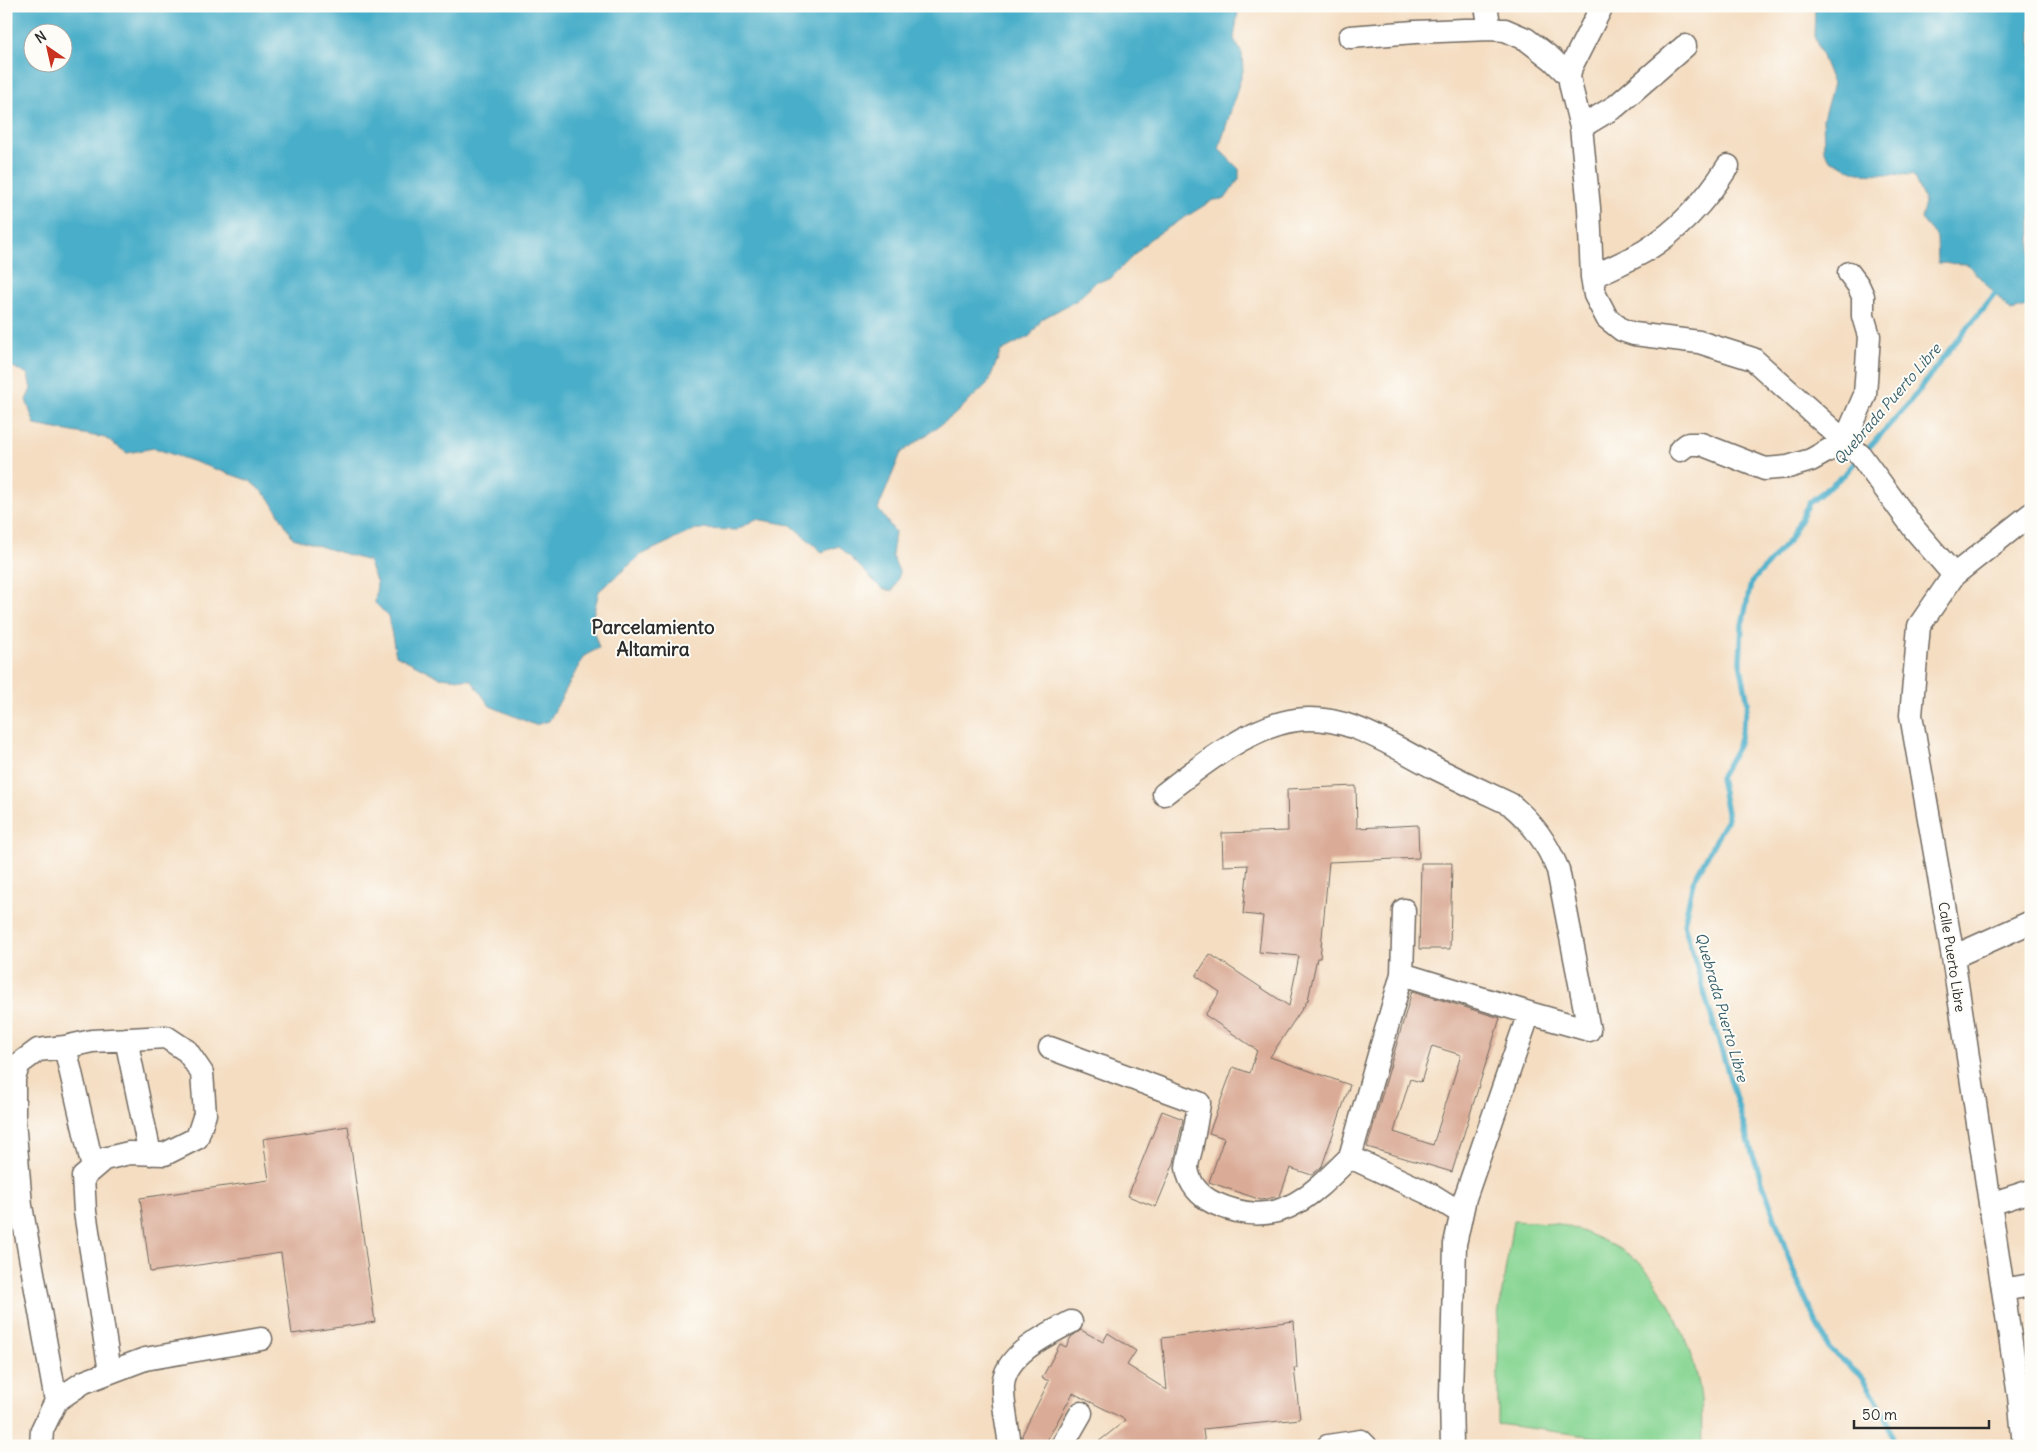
<svg xmlns="http://www.w3.org/2000/svg" width="2037" height="1452" font-family="Delius,sans-serif">
<rect width="100%" height="100%" fill="#fdfcf7"/>
<filter id="ink" filterUnits="userSpaceOnUse"><feTurbulence type="fractalNoise" baseFrequency=".02" numOctaves="2"/><feDisplacementMap in="SourceGraphic" scale="10" xChannelSelector="R" yChannelSelector="G"/><feConvolveMatrix kernelMatrix="1 2 1 2 8 2 1 2 1" color-interpolation-filters="sRGB"/></filter>
<filter id="wash" filterUnits="userSpaceOnUse"><feTurbulence type="fractalNoise" baseFrequency=".0096" numOctaves="4" result="noise"/><feDisplacementMap in="SourceGraphic" scale="20" xChannelSelector="R" yChannelSelector="G"/><feGaussianBlur stdDeviation="1.12" result="paint"/><feColorMatrix in="noise" values="0 0 0 0 0 0 0 0 0 0 0 0 0 0 0 0 0 1.4 0 .05"/><feComposite in="paint" operator="in"/></filter>
<g filter="url(#wash)">
<rect width="100%" height="100%" fill="#f4ddc1"/>
<path fill="#87d593" stroke="#59805f" d="M1513,1221C1528,1222 1543,1222 1558,1224C1578,1228 1626,1249 1640,1263C1667,1290 1692,1348 1699,1385C1703,1404 1701,1426 1702,1446H1663L1498,1424V1317Z"/>
<path fill="#49aec9" stroke="#3a6c7a" fill-rule="evenodd" d="M6,6H1239L1234,39L1242,53L1243,71L1219,149L1239,169V179L1225,199L1213,200L1150,239L1110,279L1097,281L1077,300L1042,319L1030,336L1001,351L988,383L953,416L901,453L878,509L895,532L892,556L900,573L893,591L882,589L839,546L822,552L791,525L756,519L736,530L696,529L641,555L599,591L591,624L599,648L584,656L549,721L535,725L490,706L471,680L439,677L396,655L388,616L375,603L377,583L368,561L293,538L270,499L250,481L154,448L127,453L105,438L35,425L26,400L31,389L28,374L6,364ZM32,32H62V62H32Z
M1815,6H2031V306L2011,311L1967,264L1938,263L1937,238L1921,219L1925,202L1913,175L1858,173L1830,160L1824,149L1823,119L1833,84L1814,36Z"/>
<g fill="none" stroke-linecap="round" stroke-linejoin="round">
<path stroke="#49aec9" stroke-width="5.5" d="M1864,453L1911,401L1942,359L1999,289
M1857,460L1845,474L1809,503L1790,539L1751,583L1742,625L1740,662L1748,703L1738,746L1720,778L1728,817L1693,882L1684,924L1753,1156L1793,1270L1809,1307L1829,1348L1864,1379L1885,1414L1895,1446"/>
</g>
<g id="blocks">
<path fill="#daab96" fill-rule="evenodd" d="M1356,786L1357,828L1418,825L1419,858L1329,862L1320,958H1317L1308,1000L1270,1057L1350,1085L1322,1166L1312,1175L1290,1168L1280,1196L1261,1200L1209,1182L1224,1138L1209,1133L1233,1067L1250,1073L1257,1050L1205,1015L1220,992L1196,976L1210,954L1289,1006L1299,956L1259,952L1263,916L1243,914L1248,865L1223,866L1222,833L1288,831L1287,789Z
M1421,863H1452L1450,949H1419Z
M1412,991L1500,1018L1452,1172L1367,1147ZM1432,1046L1461,1055L1433,1145L1394,1132L1410,1079L1421,1082Z
M1162,1111L1183,1119L1174,1163L1156,1207L1128,1196Z
M348,1126L375,1322L292,1334L281,1253L150,1272L140,1198L269,1180L263,1139Z
M1294,1321L1297,1368H1294L1300,1419L1203,1429L1205,1446H1093L1126,1420L1073,1393L1044,1446H1023L1022,1435L1049,1381L1042,1378L1060,1344L1066,1347L1071,1337L1081,1330L1103,1342L1108,1333L1136,1351L1127,1365L1167,1390L1162,1338Z"/>
</g>
</g>
<g filter="url(#ink)">
<use href="#blocks" fill-opacity="0" stroke="#716960" stroke-width="1"/>
<g fill="none" stroke-linecap="round" stroke-linejoin="round">
<defs>
<path id="minor" d="M1486,6L1490,29
M1602,6L1571,67L1569,76L1571,87L1581,127L1589,208L1592,277L1595,295L1607,318L1622,330L1634,334L1699,342L1753,359L1861,456L1915,530L1954,575
M1350,37L1415,32L1490,29L1505,30L1526,39L1552,59L1569,76
M1581,127L1616,106L1685,46
M1592,277C1610,268 1628,261 1645,251C1679,230 1707,199 1728,166
M1680,450L1688,444H1701L1765,469L1788,467L1811,460L1845,441L1865,395L1869,336L1863,316V296L1858,285L1849,273
M1164,794C1200,766 1250,726 1296,720C1348,713 1393,747 1437,769C1461,781 1486,793 1510,804C1533,823 1547,843 1558,870L1589,1030L1529,1013
M1404,910L1402,974L1350,1157L1432,1195L1461,1213
M1953,957L2031,922
M1402,974L1529,1013L1465,1198L1455,1244L1451,1395L1452,1446
M126,1039L150,1154
M65,1047L93,1168
M1050,1048L1199,1103C1197,1118 1194,1134 1191,1149C1190,1154 1187,1162 1187,1168C1189,1184 1200,1196 1214,1203C1276,1231 1307,1200 1350,1157
M1990,1204L2031,1191
M2003,1290L2031,1285
M56,1401L21,1206L14,1120V1078L19,1064L38,1050L65,1047L92,1041L166,1037L187,1051L202,1073L205,1114L197,1138L165,1154L129,1153L104,1159L83,1177L85,1212L110,1372
M41,1446L42,1430L56,1401L84,1382L145,1359L261,1339
M1010,1446C1008,1427 1002,1403 1003,1385C1005,1354 1048,1334 1071,1322
M1062,1446L1081,1413
M1328,1446L1361,1441L1366,1446
M2024,1446L2019,1396L1953,957L1911,715L1919,626L1954,575L2031,514"/>
</defs>
<use href="#minor" stroke="#716960" stroke-width="25"/>
<use href="#minor" stroke="#fff" stroke-width="22"/>
</g>
</g>
<g text-anchor="middle" dominant-baseline="central" stroke-width="4" stroke-linejoin="round" paint-order="stroke">
<g font-size="14" fill="#2b2b2b" stroke="#fdfcf7">
<text transform="translate(1952 957) rotate(81)">Calle Puerto Libre</text>
</g>
<g font-size="15" font-style="italic" fill="#375f6a" stroke="#fdfcf7">
<text transform="translate(1887 404) rotate(-49)">Quebrada Puerto Libre</text>
<text transform="translate(1722 1007) rotate(74)">Quebrada Puerto Libre</text>
</g>
<g font-size="19" font-weight="bold" fill="#2b2b2b" stroke="#fdfcf7">
<text x="653" y="627">Parcelamiento<tspan x="653" dy="22">Altamira</tspan></text>
</g>
</g>
<rect width="2037" height="1452" fill="none" stroke="#fdfcf7" stroke-width="25"/>
<g transform="translate(48 48) rotate(326)"><circle r="24" fill="#fdfcf7" stroke="#a9a8a5"/>
<path d="M0-4L9 19L0 12L-9 19Z" fill="#c8321e"/>
<text y="-8" font-size="14" font-weight="bold" text-anchor="middle" fill="#2b2b2b">N</text>
</g>
<path d="M1854 1420v8h135v-8" fill="none" stroke="#2b2b2b" stroke-width="2.5"/>
<text x="1862" y="1420" font-size="15" fill="#2b2b2b" stroke="#fdfcf7" stroke-width="4" paint-order="stroke">50 m</text>
</svg>
